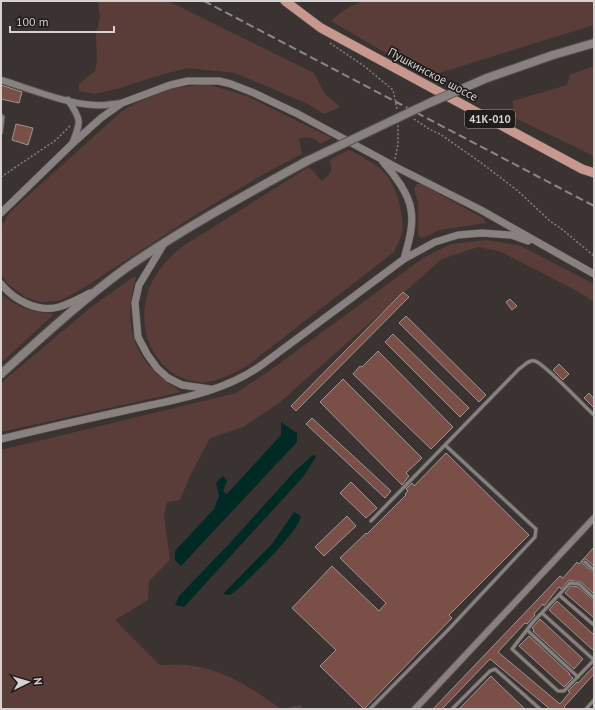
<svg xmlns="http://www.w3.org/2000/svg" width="595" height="710" font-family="'PT Sans',sans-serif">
<rect width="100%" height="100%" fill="#3a3332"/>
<path fill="#5a3d38" d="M98,1H168L314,73L325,94L340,107L324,114L308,104L235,73L188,68L164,74L120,88L95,94L79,91V84L95,71L97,61L96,35L100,17Z
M361,1H594V25L426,77L331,21L344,10Z
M594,66V156L513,117V101L567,85L570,75Z
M207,84L247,96L332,138L320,144C315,138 307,136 299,139L302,154L264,174L197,214L82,289L59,301L41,302L25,297L8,284L1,275V226L10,212L121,112L134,104L168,89Z
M349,150C358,154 379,166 385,173C397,187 406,219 401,237C399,242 396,247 394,252L247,366C233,373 221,381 205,382C201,383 197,382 193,381C157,375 138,333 146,300C150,278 166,259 183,246L309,167L322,181C330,175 334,170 329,160Z
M417,184H421L483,218L486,223L440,230L422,238L418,235V203L414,189Z
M487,240L521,246L594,284V302L577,291L499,251L478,247L442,259L279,403L243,427L210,438L190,476L180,500L167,502L164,516L170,560L149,581L148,600L115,620L160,665C169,665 178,664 187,665C225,669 251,688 281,709L301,705L302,709H1V450L236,393L272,369L423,258L451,244Z
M133,277H136C126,313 127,343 154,371C161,379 173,385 181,392L1,432V383L90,308Z
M1,293C13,307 36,313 54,314L1,363Z"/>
<path fill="#002a23" d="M281,422L297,433V442L181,566L175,560V551L214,509L219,496L216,483L223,476L227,481L223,491L227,494L281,435Z
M313,455L316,457L303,477L184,607L175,605L179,596L229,544L295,471Z
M294,512L301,516C298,533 251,577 237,590L230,595L223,594L272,544Z"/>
<path fill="#7a4f48" stroke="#9c9493" d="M1,85L22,92L19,103L1,99Z
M16,124L33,128L28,145L12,140Z
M403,292L409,297L296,411L291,406Z
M510,299L517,306L512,310L506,302Z
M406,316L486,395L479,402L399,323Z
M393,334L469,408L460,417L385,342Z
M378,351L453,427L431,449L353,374L360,366L362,367Z
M559,364L569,374L563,380L553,370Z
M343,379L422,458L406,473L409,476L402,485L320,402Z
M589,393L594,399V408L584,398Z
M312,418L391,491L385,498L306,424Z
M446,453L529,535L449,615L452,618L364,709L320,666L336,650L292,608L332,566L379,611L386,603L340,558L366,533L367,534L406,495L405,494L408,491L406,489L412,483L414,486Z
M351,482L377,508L366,518L340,493Z
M347,516L356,526L324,556L315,547Z
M594,547V566L586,559H584L582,562L583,564L594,573V594L581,582L569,580L561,589L559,587L544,606L543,604L534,614L535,615L527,624L525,623L498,652L560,704L570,692L568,691L577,682L578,683L594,666V674L564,707L566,709H550L490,659L442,709H433L560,576L563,578L577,562L579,564Z
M571,586L578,587L594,601V618L565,593Z
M557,601L594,635V651L549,610Z
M540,619L583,659L574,669L533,631L534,630L532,628Z
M529,636L570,674L569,675L573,678L564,687L519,646Z
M491,676L500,685L525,709H459Z"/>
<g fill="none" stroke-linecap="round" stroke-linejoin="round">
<defs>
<path id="service" d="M1,115L3,117L1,133
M371,521L519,369C524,366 529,359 535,361C544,363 584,406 594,415
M585,562L594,570
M559,595L594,625
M594,598L579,584L570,583L533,622L512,649L558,691H564L594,660
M542,613L594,660
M527,630L578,677
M370,709L448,630L535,537L536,529L445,445
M452,709L490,671L495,669L540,709
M586,709L594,700"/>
<path id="minor" d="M1,80C28,88 66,104 94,105C103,106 112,104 122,103
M68,100C82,120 81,122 72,144
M415,709L594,518"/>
<path id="tertiary" d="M383,162C394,174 409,194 411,210C414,226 408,244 404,259
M1,213L72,144L101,118L122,103L170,85L188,81H219L231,84L254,93L298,114L394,166L481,210L594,274
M165,242L139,285L135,303L138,337L147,354L157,368L168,378L182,385L210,389
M1,284C14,300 38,313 59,307C69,304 80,298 90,293
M1,439C42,429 82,420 123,411C171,400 222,394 263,364L404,259L435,242L458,235L482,233L511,235L528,241"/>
<path id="secondary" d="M487,78L553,55L594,43
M1,374C41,338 82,300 126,268C184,228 245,195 307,161"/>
<path id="primary" d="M285,1L321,28L582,169L594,173"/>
</defs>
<use href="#service" stroke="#575251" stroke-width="4.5"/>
<use href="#minor" stroke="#575251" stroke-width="8"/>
<use href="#tertiary" stroke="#575251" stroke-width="8"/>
<use href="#secondary" stroke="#575251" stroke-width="10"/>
<use href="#primary" stroke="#575251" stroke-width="10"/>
<path stroke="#847f7e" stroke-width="1.5" stroke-dasharray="2 2" stroke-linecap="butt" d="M330,43L364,66L393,90L397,109
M414,119L429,129L440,134L480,162L518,191L550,221L563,230L594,256
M395,159L398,144V125
M1,177L56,140L71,125"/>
<use href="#service" stroke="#88817f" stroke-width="3"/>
<use href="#minor" stroke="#88817f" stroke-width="6"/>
<use href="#tertiary" stroke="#88817f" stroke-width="7"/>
<use href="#secondary" stroke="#88817f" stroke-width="8"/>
<use href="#primary" stroke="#c8988f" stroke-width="9"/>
<path stroke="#8c8786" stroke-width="2" stroke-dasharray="8 4" stroke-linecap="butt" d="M204,1L594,206"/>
<defs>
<path id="secondary-bridge" d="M307,161L427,104L487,78"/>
</defs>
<use href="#secondary-bridge" stroke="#575251" stroke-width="10" stroke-linecap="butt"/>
<use href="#secondary-bridge" stroke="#88817f" stroke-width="8"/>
</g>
<g text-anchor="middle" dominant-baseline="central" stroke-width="3.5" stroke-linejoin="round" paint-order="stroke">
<rect fill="#1f1c1b" stroke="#9f9b9a" stroke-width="1" x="465" y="110" width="50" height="18" rx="3"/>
<g font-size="11" font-weight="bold" fill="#d6d2d1">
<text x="490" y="119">41К-010</text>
</g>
<g font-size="12" fill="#d6d2d1" stroke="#1f1c1b">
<text transform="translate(433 74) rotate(28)">Пушкинское шоссе</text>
</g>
</g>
<rect width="595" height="710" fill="none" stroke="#d6d2d1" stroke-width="4"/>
<g transform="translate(28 682) rotate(85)" stroke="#1f1c1b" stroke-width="3" paint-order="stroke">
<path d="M0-3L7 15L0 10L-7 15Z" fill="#d6d2d1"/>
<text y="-6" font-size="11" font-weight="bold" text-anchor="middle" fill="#d6d2d1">N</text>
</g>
<path d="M10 26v6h104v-6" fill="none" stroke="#d6d2d1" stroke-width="2"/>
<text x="16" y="26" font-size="12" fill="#d6d2d1" stroke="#1f1c1b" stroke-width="3" paint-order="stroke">100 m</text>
</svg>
